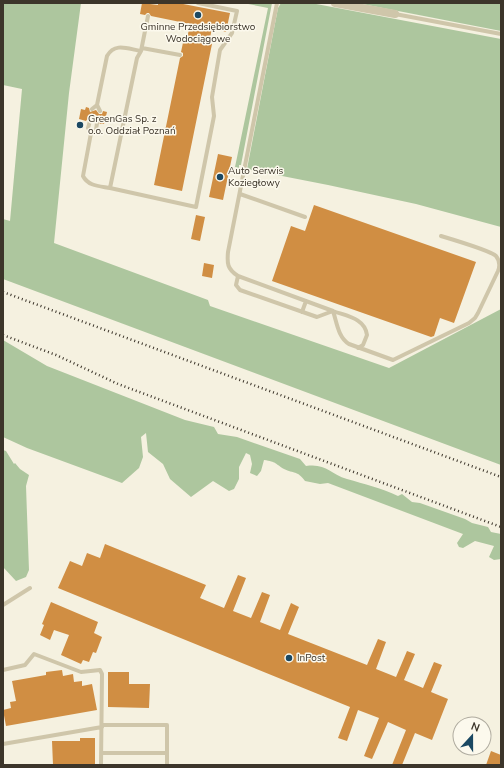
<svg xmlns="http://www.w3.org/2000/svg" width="504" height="768" font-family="'Nunito Sans',sans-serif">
<rect width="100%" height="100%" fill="#f5f1e0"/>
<path fill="#adc69e" d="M3,3H81L69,93L54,243L208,300L210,306L389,368L501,309V465L3,279V219L10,221L22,89L3,85Z
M243,3H272L241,165H239V168L235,167L268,8Z
M281,3H311L501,39V227L416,204L328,185L247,169L278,8Z
M357,3H501V31Z
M3,340L47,366L185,420L214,427L218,434L237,437L300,459L306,466C326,463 330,474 347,479C364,484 382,488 398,496L402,494L412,502L420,503L465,519L472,523L488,527L491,532L501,534V559L494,560L489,557L494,546L475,541L463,548L459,547L457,543L463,534L328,483L320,484L305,481C297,470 294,474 284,469C274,463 277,462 264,460L261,471L257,476L250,473L252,464L250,455L246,453L239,467V479L234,489L229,491L213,481L191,497L170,479L163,464L148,452L146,433L141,437L143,457L139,468L122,483L27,448L3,437Z
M3,450L6,451L14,464L15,463L20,469L29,475L26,486L29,570L26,577L16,581L3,567Z"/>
<path fill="#d08e43" d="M142,3L158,5V3H178L230,13L226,32L212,28L209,43L212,44L182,191L154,185L180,58L183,56V53L181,52L184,38L187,39L190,24L151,16L149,13H147L145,15L140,14Z
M86,107L89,108L90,112L96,110L99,114H102L103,111L107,112L104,124H100L98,120L93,122V119L91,118H88L86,121L79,119L81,109L85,110Z
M218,154L232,157L223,200L209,197Z
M314,205L476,262L454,323L440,318L434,336L431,337L272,281L291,226L305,231Z
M196,215L205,217L200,241L191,239Z
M204,263L214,265L212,278L202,276Z
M105,544L206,585L200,598L224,608L238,575L246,578L233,611L251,618L262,592L270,595L260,622L280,630L291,603L299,607L288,634L367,665L378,639L386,642L376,669L396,677L407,651L415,654L404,680L423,688L434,662L442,665L431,692L448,699L432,740L415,733L402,765H392L406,730L388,722L372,759L364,756L379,718L358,710L347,741L338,738L350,707L58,588L70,561L82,566L87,553L100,558Z
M51,602L98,622L94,633L102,637L96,653L93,652L89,662L83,660L81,664L61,655L69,635L54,630L50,640L40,635L44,625L42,624Z
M62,670L63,676L73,674L74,682L82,681V686L92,684L97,710L6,726L3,710L11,708L10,702L16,701L12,681L46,675V672Z
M108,672H129V684H150L149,708L108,707Z
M80,738H95V765H53L52,741H80Z
M491,751L501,755V765H486Z"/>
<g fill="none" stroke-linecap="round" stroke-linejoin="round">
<path stroke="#cfc6aa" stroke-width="4" d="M277,3L228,252C227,263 227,269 238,276L333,311C337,323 338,337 349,344L393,360L469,323L475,318L478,313L498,271C500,266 500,261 496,256C491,251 451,239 441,236
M395,14L501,34
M148,16L141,51L137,58L110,188L196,207L214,116L212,97L220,50L232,33L237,11L198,3
M142,48L180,55
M97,105L100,111
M92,109L97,105L107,56C115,42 128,49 141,51
M90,121L88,128L91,133L83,176C88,186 99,186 110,188
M91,133L96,130L97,123
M240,194L305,217
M238,276L236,285L240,290L317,317L333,311C346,316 365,318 367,335L363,345L358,348
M302,312L306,301
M3,605L30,588
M3,670L25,665L34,654L81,672L100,670L102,674L101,765
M102,725H167V753
M3,744L102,727
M101,753H167V765"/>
<path stroke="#cfc6aa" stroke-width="8" d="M335,3L395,14"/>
<path stroke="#3c352a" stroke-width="2.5" stroke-dasharray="1 3" stroke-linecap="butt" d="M3,292L501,477
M3,335L56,355L118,384L501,527"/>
</g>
<g fill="#1b4862" stroke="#fcf9ed" stroke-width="1.5">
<circle cx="198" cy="15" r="4"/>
<circle cx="80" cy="125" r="4"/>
<circle cx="220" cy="177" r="4"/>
<circle cx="289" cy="658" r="4"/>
</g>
<g text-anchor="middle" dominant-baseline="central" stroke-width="3" stroke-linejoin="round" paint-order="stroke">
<g font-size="10" fill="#3c352a" stroke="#fcf9ed" text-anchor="start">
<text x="198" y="27" text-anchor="middle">Gminne Przedsiębiorstwo<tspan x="198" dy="12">Wodociągowe</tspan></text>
<text x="88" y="119">GreenGas Sp. z<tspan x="88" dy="12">o.o. Oddział Poznań</tspan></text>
<text x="228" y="171">Auto Serwis<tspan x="228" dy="12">Koziegłowy</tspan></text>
<text x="297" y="658">InPost</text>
</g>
</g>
<rect width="504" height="768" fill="none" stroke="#3c352a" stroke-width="8"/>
<g transform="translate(472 736) rotate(21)"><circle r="19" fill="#fcf9ed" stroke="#afab9f"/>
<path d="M0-3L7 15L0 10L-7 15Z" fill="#1b4862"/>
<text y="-6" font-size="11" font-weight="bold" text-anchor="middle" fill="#3c352a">N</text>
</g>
</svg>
